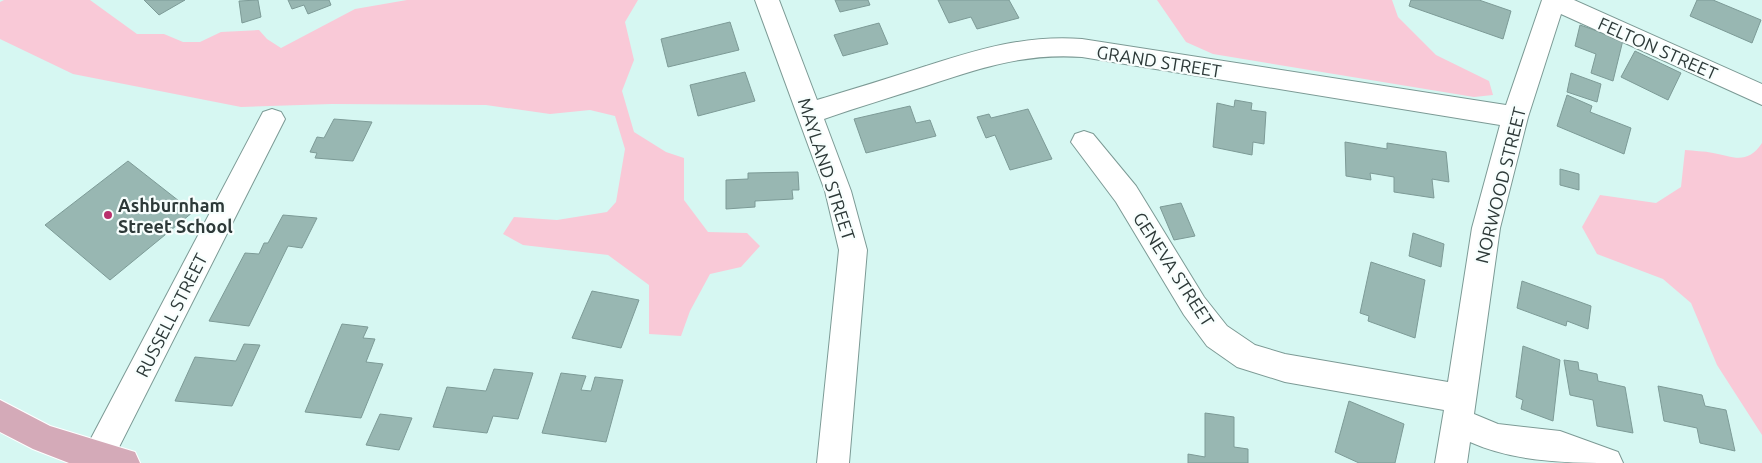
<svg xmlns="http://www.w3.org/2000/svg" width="1762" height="463" font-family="Ubuntu,sans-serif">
<rect width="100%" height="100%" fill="#d6f7f2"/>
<path fill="#f9c9d7" d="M4,0H90L137,34H164L183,42H200L221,32L259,30L267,39L281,48L355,9L407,0H638L625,22L634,60L622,91L634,132L666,152L684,158V200L708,232L747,233L760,246L741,267L710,274L690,311L681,336L649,334V285L608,255L523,245L503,234L514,217L557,220L607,212L616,202L625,149L615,116L590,110L550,114L486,105L332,104L241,107L73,74L0,39V2Z
M1157,0H1392L1398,17L1436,55L1489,81L1493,95L1474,97L1213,54L1186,42Z
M1762,143V435L1717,365L1691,303L1663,279L1597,254L1582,227L1600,195L1656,203L1681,187L1685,150C1694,151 1704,151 1713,153C1734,157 1747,165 1762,143Z"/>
<path fill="#98b7b2" stroke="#7d9b97" d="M144,0H185L159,15Z
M258,0L261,17L242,23L239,1Z
M288,0H329L331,5L308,14L304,5L292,9Z
M835,0H868L870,5L840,12Z
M938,0H1009L1019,18L977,29L971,17L949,23Z
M1411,0H1479L1511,11L1503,39L1409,6Z
M1697,0H1713L1761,20L1752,43L1690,16Z
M730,22L739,50L668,67L661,39Z
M879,23L888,44L843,56L834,35Z
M1580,25L1623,40L1613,81L1591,73L1596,54L1575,46Z
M1635,51L1681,73L1668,100L1621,77Z
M745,72L755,101L698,116L690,85Z
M1571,73L1601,84L1597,102L1567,92Z
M1567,95L1592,106L1590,112L1631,128L1624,154L1557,126Z
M1235,100L1252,103L1251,110L1266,112L1264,144L1253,142L1252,155L1213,147L1217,103L1234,107Z
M910,106L916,123L930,120L936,136L866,153L854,119Z
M1028,109L1052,159L1010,170L995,135L986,138L977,117L989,114L991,118Z
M334,119L372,122L353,161L315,158L317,153L310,152L317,137L324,138Z
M1345,142L1387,149V143L1446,152L1449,182L1432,179L1434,198L1394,192V177L1370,173L1371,180L1346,176Z
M128,161L193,212L110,280L45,225Z
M1560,169L1579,174V190L1560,185Z
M798,172L799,190H792L793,199L755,201V207L726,209V180L748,179V173Z
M1181,203L1195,236L1174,240L1160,207Z
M283,215L317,218L302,248L288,246L249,326L209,321L245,253L259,254L264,243H268Z
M1413,233L1444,244L1441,267L1409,256Z
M1371,262L1425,280L1415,338L1368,321L1369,316L1360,313Z
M1522,281L1591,306L1588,329L1567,321L1566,326L1517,308Z
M592,291L639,300L621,348L572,338Z
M342,324L368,327L363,338L375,339L366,362L383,364L361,418L305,412Z
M244,344L260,345L232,406L175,401L195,357L236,361Z
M1523,346L1560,360L1553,421L1521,409L1523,400L1516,397Z
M1564,360L1578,362L1579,370L1597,374L1598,381L1625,387L1633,433L1597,426L1593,400L1570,395Z
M494,369L533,373L518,419L493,416L487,433L433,427L447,387L486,391Z
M561,373L586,376L581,390L591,391L595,377L623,380L606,442L542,433Z
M1658,386L1702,395L1705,406L1726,410L1735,451L1700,443L1697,428L1664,421Z
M1349,401L1404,424L1395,463H1359L1335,452Z
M1205,413L1234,417V447L1248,449V463H1188V454L1205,457Z
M380,414L412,418L399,450L366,445Z"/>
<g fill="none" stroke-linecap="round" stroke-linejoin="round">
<defs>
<path id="street" d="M755,0H779L817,100C853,89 890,78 926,66C980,49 1024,35 1082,39L1506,105L1542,0H1574L1762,84V105L1561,14L1528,117L1500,228L1474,414L1498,424L1560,431L1618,452L1623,463C1571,463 1517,463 1470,442L1467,463H1435L1444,410L1285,382L1237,367L1207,346L1184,315L1116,202L1071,142L1075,134L1084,131L1093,134L1136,186L1204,297L1227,326L1255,345L1285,354L1448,382L1472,228L1500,125L1082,57C1024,53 980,68 926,86C892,97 858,107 824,119L851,191L867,250L849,463H817L839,250L825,191Z
M272,109L281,112L285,119L111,463H85L82,457L87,446L263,112Z"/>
<path id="primary" d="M0,400L50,426L135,452L140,463H69L33,449L0,432Z"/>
</defs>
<use href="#street" stroke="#7c9a95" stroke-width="2"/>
<use href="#primary" stroke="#fff" stroke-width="2"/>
<use href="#street" fill="#fff" fill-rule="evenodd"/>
<use href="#primary" fill="#d4aab8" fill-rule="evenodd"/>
</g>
<circle fill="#b9306c" stroke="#f7fefd" stroke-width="2" cx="108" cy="215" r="5"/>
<g text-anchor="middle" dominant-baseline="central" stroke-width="4.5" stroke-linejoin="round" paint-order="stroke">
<g font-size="18" fill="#2d3938" stroke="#f7fefd">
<text transform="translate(1658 48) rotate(24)">FELTON STREET</text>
<text transform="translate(1159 61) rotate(9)">GRAND STREET</text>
<text transform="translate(827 169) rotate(72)">MAYLAND STREET</text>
<text transform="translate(1500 185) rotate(-76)">NORWOOD STREET</text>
<text transform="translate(1174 269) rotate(57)">GENEVA STREET</text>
<text transform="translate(171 315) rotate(-63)">RUSSELL STREET</text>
</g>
<g font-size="18" font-weight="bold" fill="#2d3938" stroke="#f7fefd" text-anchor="start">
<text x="118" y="205">Ashburnham<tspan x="118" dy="21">Street School</tspan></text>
</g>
</g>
</svg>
